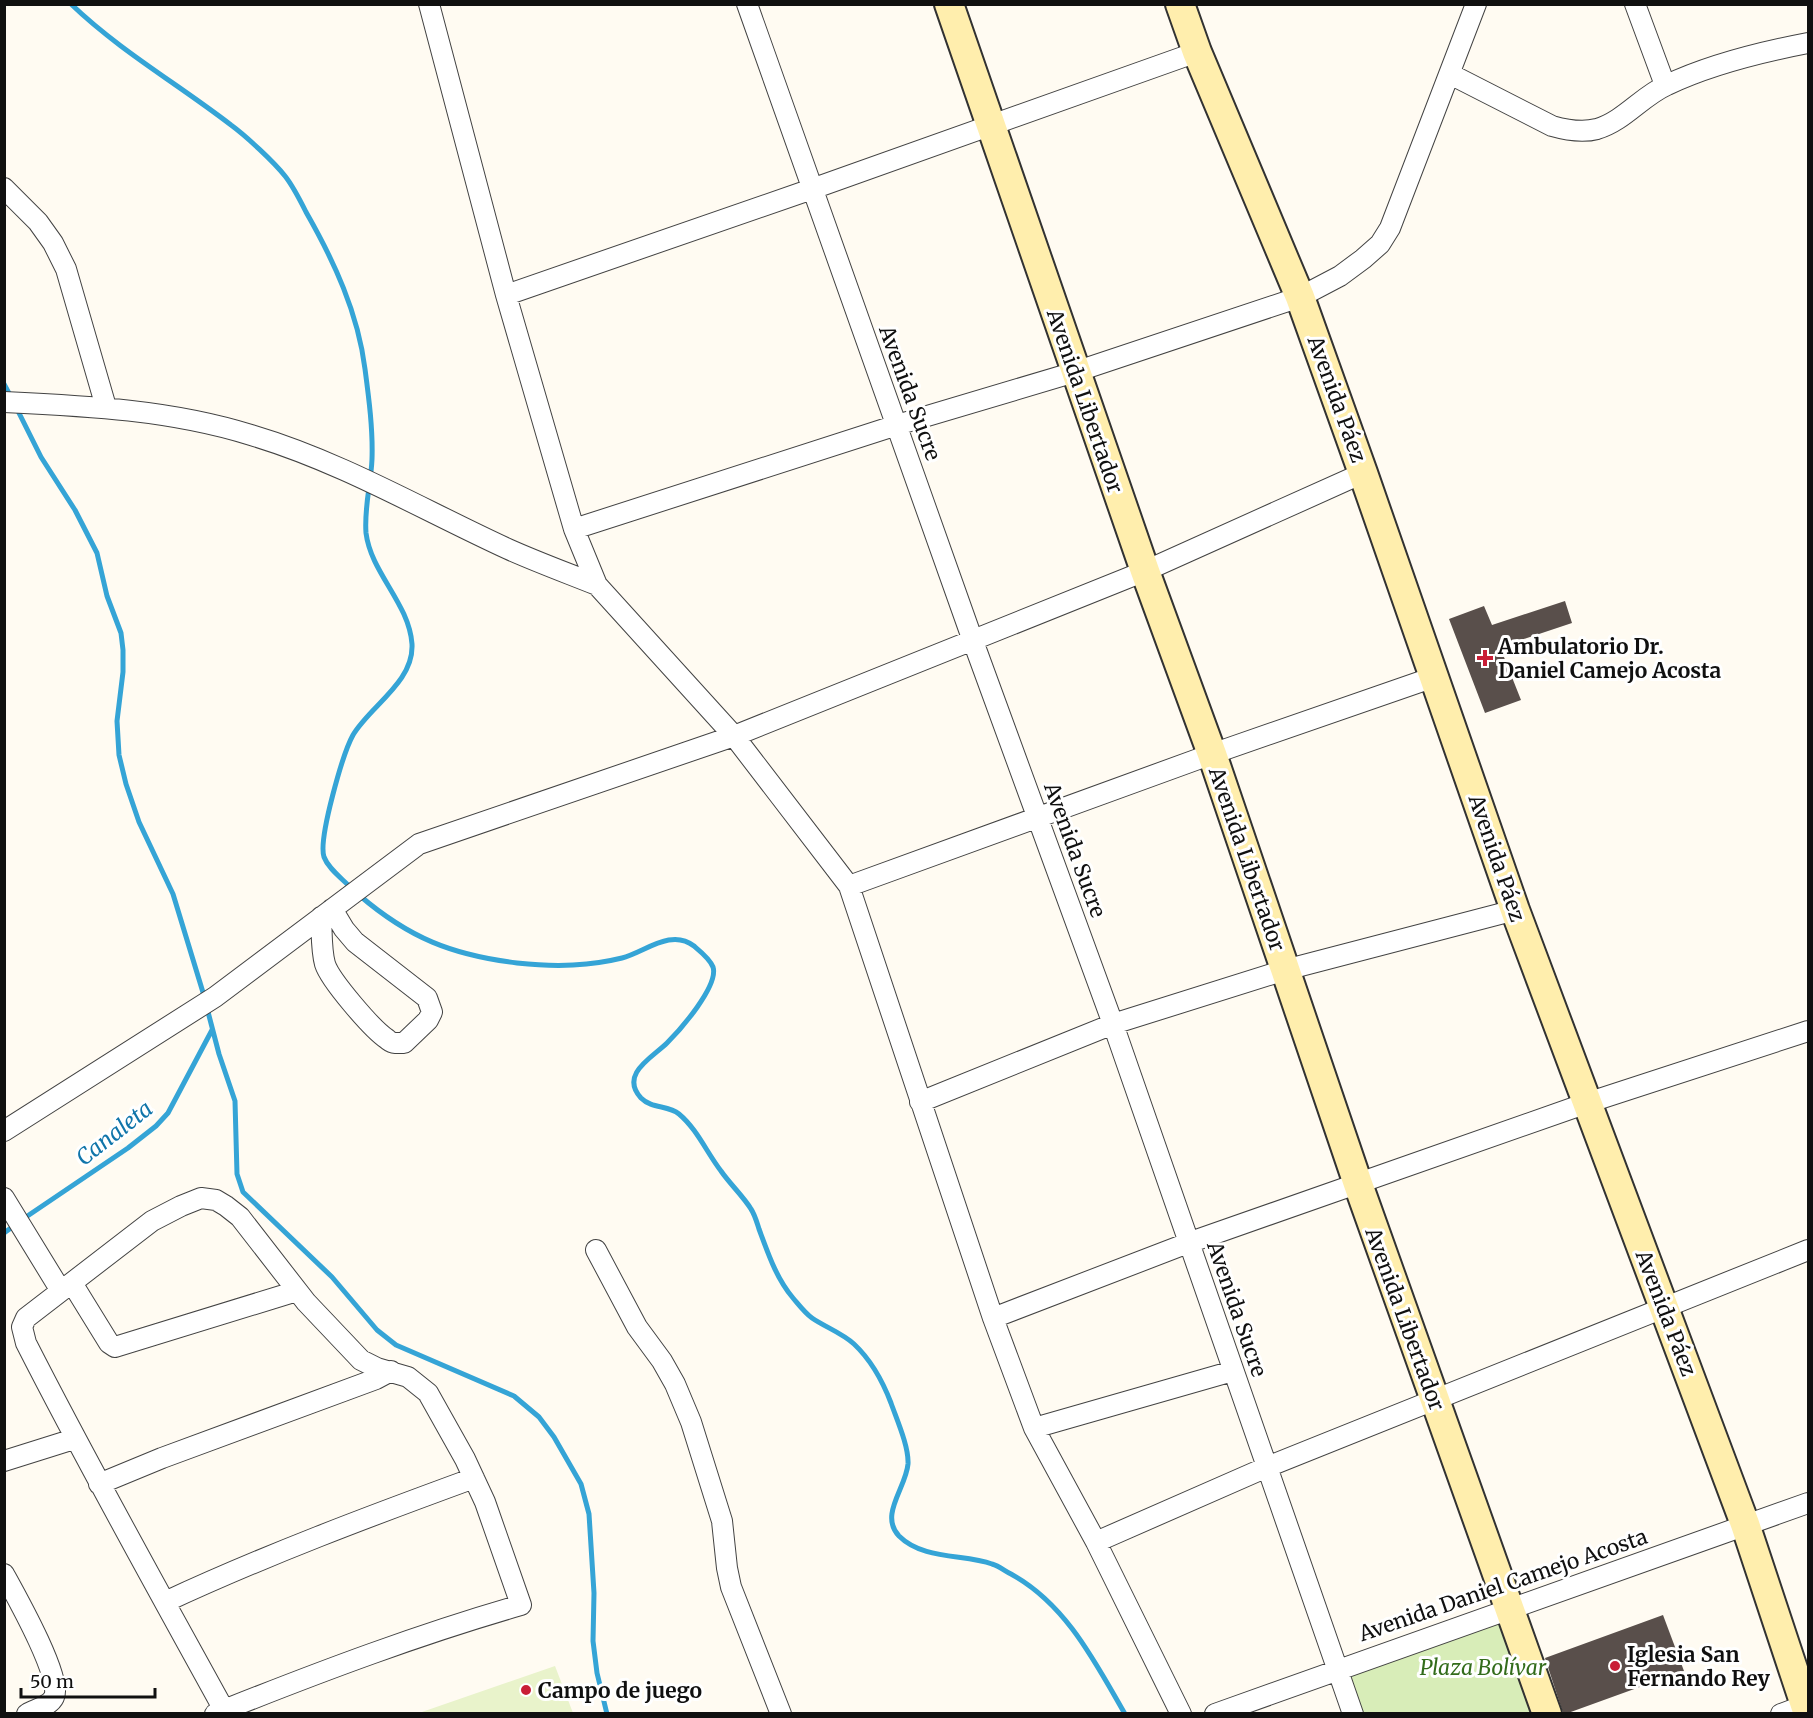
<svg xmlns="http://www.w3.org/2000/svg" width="1813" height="1718" font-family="Merriweather,serif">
<rect width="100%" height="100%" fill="#fffbf2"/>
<path fill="#d8edb8" d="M1511,1609L1547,1713H1353L1338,1668Z"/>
<path fill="#e9f3cb" d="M555,1666L573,1713H419Z"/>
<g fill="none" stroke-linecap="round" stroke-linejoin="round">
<path stroke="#35a4d6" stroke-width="5" d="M71,4C120,51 178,84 231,125C246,136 274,162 285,176C293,186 300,200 306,212C334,261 358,313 365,369C369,399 373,430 372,459C371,484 364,507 366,533C371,573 409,603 412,644C414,682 370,706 353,735C343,753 318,839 324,857C329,870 343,879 352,889
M4,384L12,399
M16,407L41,457L75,510L97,553L107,596L121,633L123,650V672L117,721L119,755L126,784L139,822L173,894L205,999
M359,895C409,938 452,955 517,963C536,965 555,966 573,965C590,964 606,962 622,958C645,952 671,928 694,946C700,951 710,959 713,967C719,986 680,1030 667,1043C653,1057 619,1074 641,1098C652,1109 668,1105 679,1114C697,1129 707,1153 721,1171C730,1184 743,1196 751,1209C755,1215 757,1223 759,1229C768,1253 776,1278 793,1298C799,1305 805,1313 812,1318C825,1327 842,1333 854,1344C871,1360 883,1382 891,1403C897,1420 909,1447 908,1464C906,1488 879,1515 899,1536C923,1560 964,1554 992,1564C999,1566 1005,1571 1011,1574C1066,1604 1095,1662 1125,1714
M207,1008L219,1054L235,1101L237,1174L243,1192L332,1277L377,1330L396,1345L514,1396L539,1417L554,1437L581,1484L589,1514L594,1593L593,1641L597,1673L607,1714
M23,1219L128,1148L156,1126L168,1113L212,1030
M4,1233L15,1225"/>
</g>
<path fill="#594f4b" d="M1565,601L1572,623L1500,647L1521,700L1485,713L1449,619L1484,606L1492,625Z
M1663,1615L1684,1671L1568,1713H1563L1545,1658Z"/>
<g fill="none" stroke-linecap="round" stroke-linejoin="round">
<defs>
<path id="minor" d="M429,4L506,295L574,529L597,585L734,736L849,886L993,1318L1034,1428L1096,1542L1181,1714
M747,4L973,641L1113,1024L1353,1714
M1635,4L1665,85
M1450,74L1552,126C1566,130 1582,133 1597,129C1624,121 1642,96 1667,85C1711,64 1761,52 1808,43
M4,188L38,222L53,243L66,269L106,407
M506,295L812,189L1197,52
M4,402C88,406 171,410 251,435C342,462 423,510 508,549C537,562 567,573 597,585
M574,529L897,425L1075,372L1300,297L1340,276L1363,259L1380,244L1390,228L1476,4
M849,886L1212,754L1434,677
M321,917C322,932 321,950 325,964C330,980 372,1029 387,1039C392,1044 397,1043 404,1043L428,1020L432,1012L427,998L355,942L344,929L332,909
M920,1102L1113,1024L1285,970L1515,910
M4,1131L215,997L419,844L734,736L1145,571L1363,473
M4,1198L61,1291
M596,1250L637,1327L662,1361L675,1384L691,1422L722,1521L727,1568L731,1587L781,1714
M72,1283L109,1343L115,1347L297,1291
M993,1318L1188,1243L1587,1103L1808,1031
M1034,1428L1233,1371
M4,1461L74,1439
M99,1484L162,1458L376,1379L391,1371
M1096,1542L1267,1467L1808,1250
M4,1574C15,1594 63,1679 54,1697C50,1706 36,1709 27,1714
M165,1602C266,1555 370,1516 474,1478
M215,1714L224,1710C322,1671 420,1634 521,1605L485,1502L465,1459L428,1393L408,1377L377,1368L361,1360L306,1302L240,1217L226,1206L216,1200L201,1198L181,1206L152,1221L26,1318L22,1327L26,1343C89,1467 157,1588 224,1710L226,1714
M1215,1714L1808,1503
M1781,1714L1808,1704"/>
<path id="secondary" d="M949,4L1145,571L1212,754L1358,1184L1547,1714
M1180,4L1197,52L1300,297L1363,473L1515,910L1745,1524L1808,1714"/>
</defs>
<use href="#minor" stroke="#434343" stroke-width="22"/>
<use href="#secondary" stroke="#323232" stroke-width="32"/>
<use href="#minor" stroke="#fff" stroke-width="20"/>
<use href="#secondary" stroke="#ffeead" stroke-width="28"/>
</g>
<g fill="#c91e36" stroke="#fff" stroke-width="2">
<path d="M1482 649h6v6h6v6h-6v6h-6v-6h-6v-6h6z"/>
<circle cx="1615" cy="1666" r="6"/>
<circle cx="526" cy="1690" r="6"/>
</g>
<g text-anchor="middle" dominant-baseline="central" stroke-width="6" stroke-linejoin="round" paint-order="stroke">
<g font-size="21" fill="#101010" stroke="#fff">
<text transform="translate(910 393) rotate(70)">Avenida Sucre</text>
<text transform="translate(1337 399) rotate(70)">Avenida Páez</text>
<text transform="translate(1085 401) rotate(71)">Avenida Libertador</text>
<text transform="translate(1075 850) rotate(70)">Avenida Sucre</text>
<text transform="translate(1497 858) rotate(71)">Avenida Páez</text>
<text transform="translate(1247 859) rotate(71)">Avenida Libertador</text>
<text transform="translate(1237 1309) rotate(71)">Avenida Sucre</text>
<text transform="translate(1666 1313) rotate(69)">Avenida Páez</text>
<text transform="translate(1405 1319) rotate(70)">Avenida Libertador</text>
<text transform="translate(1503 1585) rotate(-19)">Avenida Daniel Camejo Acosta</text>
</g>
<g font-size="21" font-weight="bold" fill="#101010" stroke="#fff" text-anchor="start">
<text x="1498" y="646">Ambulatorio Dr.<tspan x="1498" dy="24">Daniel Camejo Acosta</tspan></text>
<text x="1627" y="1654">Iglesia San<tspan x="1627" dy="24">Fernando Rey</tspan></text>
<text x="538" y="1690">Campo de juego</text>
</g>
<g font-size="21" font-style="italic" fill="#336c1b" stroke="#fff">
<text x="1483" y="1667">Plaza Bolívar</text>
</g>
<g font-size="22" font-style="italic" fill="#1075aa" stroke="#fff">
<text transform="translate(114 1133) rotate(-38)">Canaleta</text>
</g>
</g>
<rect width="1813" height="1718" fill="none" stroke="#101010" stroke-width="12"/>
<path d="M21 1688v9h134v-9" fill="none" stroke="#101010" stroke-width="3"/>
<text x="30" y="1688" font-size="18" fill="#101010" stroke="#ffffff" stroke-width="4.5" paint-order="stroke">50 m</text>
</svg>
